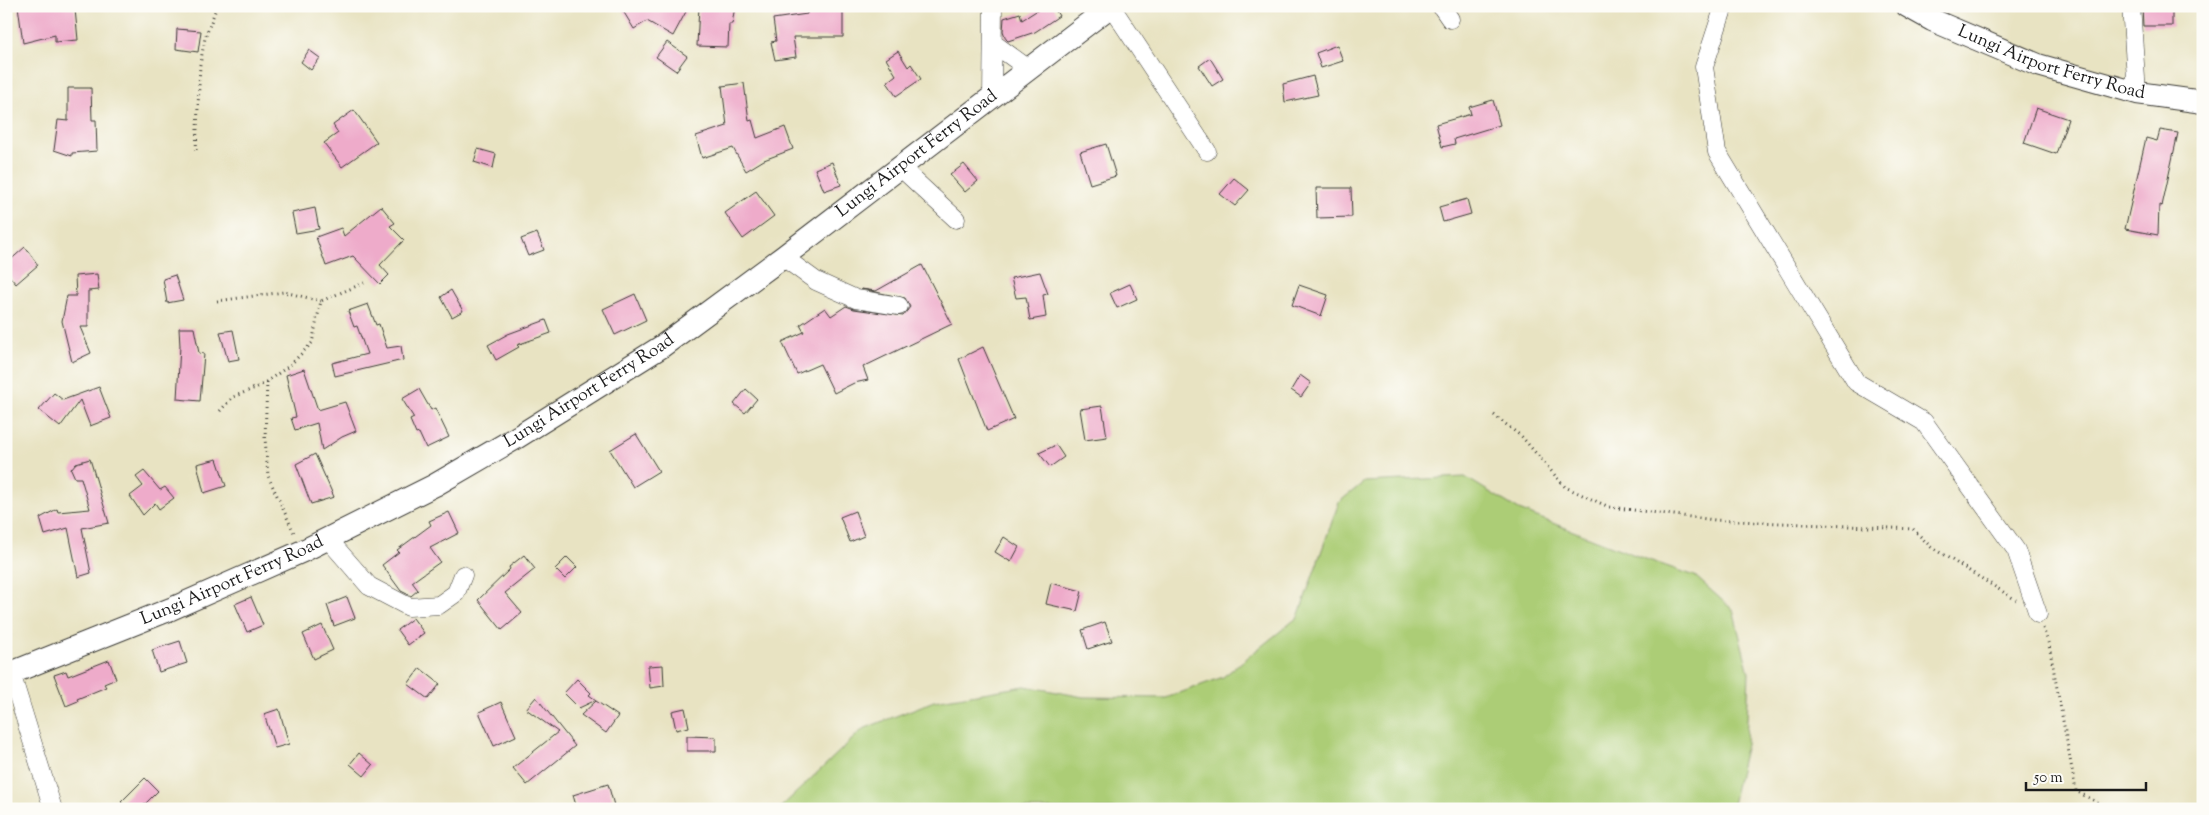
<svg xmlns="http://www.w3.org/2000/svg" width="2209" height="815" font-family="'Sorts Mill Goudy',serif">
<rect width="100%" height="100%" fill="#fdfcf7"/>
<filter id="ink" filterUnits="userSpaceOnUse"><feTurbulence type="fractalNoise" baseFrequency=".02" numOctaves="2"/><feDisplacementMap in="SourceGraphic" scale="10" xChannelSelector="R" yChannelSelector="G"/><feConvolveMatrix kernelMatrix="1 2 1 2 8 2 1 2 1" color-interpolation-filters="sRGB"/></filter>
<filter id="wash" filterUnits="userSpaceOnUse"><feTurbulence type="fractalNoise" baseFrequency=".0096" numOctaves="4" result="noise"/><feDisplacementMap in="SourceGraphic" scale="20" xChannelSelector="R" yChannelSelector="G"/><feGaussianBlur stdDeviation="1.12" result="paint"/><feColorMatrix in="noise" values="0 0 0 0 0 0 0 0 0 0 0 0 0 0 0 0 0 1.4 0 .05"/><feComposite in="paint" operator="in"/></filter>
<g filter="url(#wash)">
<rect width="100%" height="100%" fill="#e8e3c2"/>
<path fill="#accd76" stroke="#647449" d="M1465,477L1519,510L1640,557L1695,576L1733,610L1749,673L1746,744L1731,809H779L863,729L934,701L1025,686L1083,697L1166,698L1223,677L1298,617L1339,502L1364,482Z"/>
<g id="blocks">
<path fill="#eeabca" d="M18,6H72L73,9H75L78,40L55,42V35L23,43Z
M620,6H689L673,36L647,21L634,29Z
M699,6H735L732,24H729L728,47L697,46Z
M1044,6H1053L1059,16L1035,32L1008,41L1006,39L1003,31L1004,18L1020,13L1022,20Z
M2142,6H2172V26H2143Z
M807,9H843V37H793L796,57L775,60L771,42L776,41L773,19L807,14Z
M177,29L201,31L198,52L176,49Z
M667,42L687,56L676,71L656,57Z
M1337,45L1343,61L1321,68L1316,53Z
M309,50L320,58L311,70L301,62Z
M898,51L908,67L911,64L921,79L896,96L887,82L896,75L886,59Z
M1210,58L1223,79L1212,86L1199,66Z
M1313,76L1318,95L1285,102L1283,84Z
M744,83L749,121L752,120L757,138L785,127L793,149L764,160L746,171L733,148L702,158L696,136L727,126L722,86Z
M68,88H91L92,120H96L97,151L72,153V156L54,150L58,120L68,121Z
M1493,100L1500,125L1454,139L1455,144L1442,147L1436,124L1471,114L1469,107Z
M2036,108L2068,119L2056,154L2024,143Z
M354,110L377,142L342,167L324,143L338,133L333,125Z
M2160,130L2178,133L2162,206L2159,205L2158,235L2125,229L2146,138L2157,141Z
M1106,144L1116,176L1090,184L1080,152Z
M478,149L496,154L493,168L474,162Z
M832,162L841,185L824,191L815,169Z
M964,164L978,181L965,192L950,175Z
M1234,178L1249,190L1235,206L1220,194Z
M1316,188H1351L1352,217L1317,218Z
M756,191L774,216L743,239L725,213Z
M1467,199L1471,214L1443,222L1439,207Z
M381,206L395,223L390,226L404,240L380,265L389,275L380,284L353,256L326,266L316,237L341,228L344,236Z
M315,208L319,229L296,233L292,213Z
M537,233L544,250L528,256L521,239Z
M25,247L38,265L16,284L6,272V264Z
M922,265L952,324L863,367L868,380L854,383L834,393L820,364L797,374L782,342L804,332L800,325L825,308L831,316L846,306L854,309L903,316L910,307L905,298L861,289L876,291Z
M1040,272L1048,294L1043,295L1046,317L1030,320L1026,297L1016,298L1011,278Z
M97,274L99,290L88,291V327H80L91,353L72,362L62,321L67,296H76L75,276Z
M175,275L183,300L167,303L163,279Z
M1130,284L1137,299L1117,308L1110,293Z
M1299,285L1328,295L1321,316L1292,305Z
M451,290L463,311L452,317L441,297Z
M635,294L646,320L615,335L603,309Z
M368,304L376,325L379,324L387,348L401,346L403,360L335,376L332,363L367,354L357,326L354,327L348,311Z
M546,320L551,333L517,345L519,347L496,360L488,345L508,334Z
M179,328H194L199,353L204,354L200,401L177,399L180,346Z
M233,330L239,359L228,361L220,332Z
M983,347L1014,419L987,431L959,359Z
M304,369L318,410L345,402L356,431L342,437L322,450L317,423L295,430L291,418L296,417L286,375Z
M1300,375L1311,383L1301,397L1291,390Z
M99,387L111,418L90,426L80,400L60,427L39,410L54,393L63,400Z
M419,389L431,410L435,408L449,437L426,448L419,433L416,434L410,420L414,418L402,399Z
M746,389L757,399L745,413L734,404Z
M1102,406L1107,437L1085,440L1080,409Z
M636,434L659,471L633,487L610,450Z
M1056,445L1064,457L1050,467L1039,453Z
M315,454L334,497L311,504L296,464Z
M90,459L109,523L82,528L91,573L78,577L68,528L45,535L40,518L57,509L58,512L90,509L81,478H75L71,469L76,463Z
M217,459L226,486L204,493L197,464Z
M144,471L160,490L165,487L174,498L159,509L155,503L143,515L130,496L143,486L136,477Z
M855,511L864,536L850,542L840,517Z
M449,512L459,533L430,548L440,562L412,582L418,590L411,596L401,591L382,565L399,552L397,550L431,525L429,521Z
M1004,537L1019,547L1011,562L995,552Z
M524,555L535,569L505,593L522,613L502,630L478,600L510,569L509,567Z
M567,557L577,567L565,579L555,569Z
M1051,583L1082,591L1077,611L1046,604Z
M251,597L263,625L247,632L235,604Z
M347,597L355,618L334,626L327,605Z
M413,618L424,633L408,645L397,630Z
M1105,622L1112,641L1088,649L1082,630Z
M322,625L333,650L314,659L303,634Z
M180,641L187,663L159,672L152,650Z
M109,660L116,679L104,684L106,687L77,699L78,701L66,706L54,675L66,671L68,676Z
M663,665L664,686L650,688L648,666Z
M420,668L440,684L428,699L408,684Z
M577,679L591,693L589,695L596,700L579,708L564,693Z
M536,697L575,746L527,785L513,768L558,732L526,709Z
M596,701L618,716L606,733L581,715Z
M501,702L516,736L494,746L479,712Z
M685,708L689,727L676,730L672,711Z
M279,709L289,744L275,748L264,714Z
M687,736L716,737V751H687Z
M359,753L373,765L364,776L350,764Z
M145,778L158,791L140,809H128L121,802Z
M608,784L615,809H577L573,795Z"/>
</g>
</g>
<g filter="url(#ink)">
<use href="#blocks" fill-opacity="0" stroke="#3b3a35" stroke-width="1"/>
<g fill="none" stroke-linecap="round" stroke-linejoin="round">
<defs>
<path id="minor" d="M1111,6L1207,151
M1441,6L1450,19
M1724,6L1704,67L1717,152L1856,382L1924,422L2016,550L2038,614
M2131,6L2137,93
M993,43L1030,70
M992,99L993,6
M900,167L956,219
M783,257L816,281L856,299L899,306
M328,539L369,586L409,607L439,605L456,593L463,575
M11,673L53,809"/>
<g id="major">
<path id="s1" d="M1907,6L1932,20L2038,65L2137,93L2203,102"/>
<path id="s2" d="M6,675L171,609L303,551L435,485L516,438L661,347L783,257L1111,6"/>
</g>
</defs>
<use href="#minor" stroke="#3b3a35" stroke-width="19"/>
<use href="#major" stroke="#3b3a35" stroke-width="24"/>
<path stroke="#3b3a35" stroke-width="3" stroke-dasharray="1 4" stroke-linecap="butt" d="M196,150L200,65L205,38L217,6
M217,301L284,292L321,301
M267,382L265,438L268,476L295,535
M220,411L233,397L260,386L289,366L312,343L321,301L364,283
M1494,415L1522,437L1565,487L1609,507L1715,520L1913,529L1931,547L2016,600
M2043,628L2049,645L2076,791L2110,809"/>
<use href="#minor" stroke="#fff" stroke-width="18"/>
<use href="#major" stroke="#fff" stroke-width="22"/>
</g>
</g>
<g text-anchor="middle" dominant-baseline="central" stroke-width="4" stroke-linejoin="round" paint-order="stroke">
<g font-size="18" fill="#1c1c1c" stroke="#fdfcf7">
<text stroke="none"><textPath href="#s1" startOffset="156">Lungi Airport Ferry Road</textPath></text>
<text stroke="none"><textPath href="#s2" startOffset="1055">Lungi Airport Ferry Road</textPath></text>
<text stroke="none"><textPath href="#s2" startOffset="650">Lungi Airport Ferry Road</textPath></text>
<text stroke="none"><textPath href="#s2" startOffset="245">Lungi Airport Ferry Road</textPath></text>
</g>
</g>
<rect width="2209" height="815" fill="none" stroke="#fdfcf7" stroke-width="25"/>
<path d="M2026 782v8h120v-8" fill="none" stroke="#1c1c1c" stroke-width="2.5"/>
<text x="2034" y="782" font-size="15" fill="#1c1c1c" stroke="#fdfcf7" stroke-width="4" paint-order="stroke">50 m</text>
</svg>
